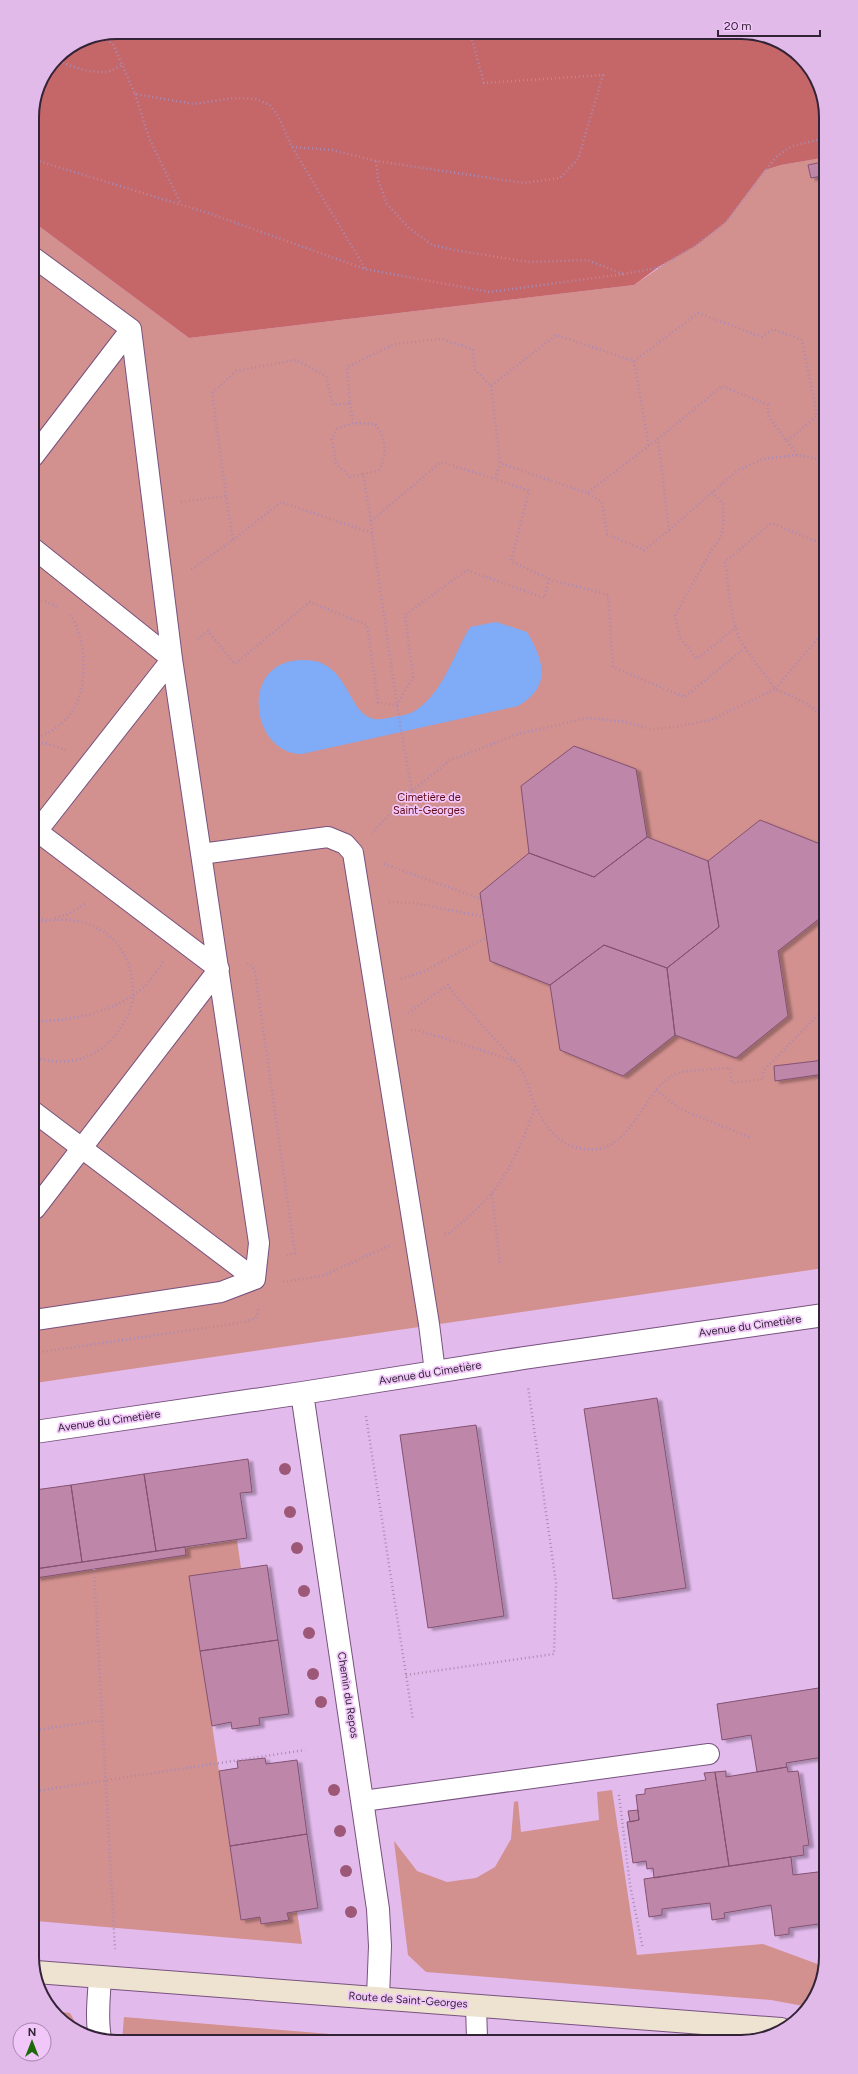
<svg xmlns="http://www.w3.org/2000/svg" width="858" height="2074" font-family="Figtree,sans-serif">
<defs>
<filter id="shadow"><feDropShadow dx="4.5" dy="2.5" stdDeviation="1" flood-color="#0004"/></filter>
</defs>
<rect width="100%" height="100%" fill="#e3baec"/>
<path fill="#d2908e" d="M822,158L824,1268L35,1383L32,221L189,338L634,285L726,222L765,170L781,165Z
M237,1540L241,1568L190,1576L241,1920L260,1917L261,1924L288,1920L287,1913L297,1912L302,1944L36,1921L35,1570Z
M612,1790L637,1955L763,1944L823,1966L809,2007L771,2000L426,1972L408,1955L394,1841L417,1871L447,1882L476,1878L495,1867L511,1839L514,1802L518,1801L521,1832L599,1820L597,1792Z
M56,2011L70,2013L79,2029L65,2024Z
M124,2017L403,2040L122,2042Z"/>
<path fill="#c56768" d="M117,32H747L793,50L822,90V158L781,165L765,170L726,222L695,246L657,268L634,285L189,338L32,221V112L39,84L57,57L85,38Z"/>
<path fill="#7fabf7" d="M496,622L527,632C544,661 552,686 518,706L302,754C253,754 240,670 292,661C351,651 344,714 375,719C381,720 387,718 393,717C398,716 406,715 411,713C442,697 453,655 470,627Z"/>
<path fill="#be87aa" stroke="#835172" filter="url(#shadow)" d="M822,162V176L811,178L808,165Z
M574,746L636,769L647,837L594,877L529,853L521,786Z
M760,820L820,844L823,865L824,915L778,951L788,1016L736,1058L675,1035L667,968L719,927L708,861Z
M647,837L708,861L719,927L667,968L604,945L550,985L490,961L480,893L529,853L594,877Z
M604,945L667,968L675,1035L623,1076L560,1050L550,985Z
M824,1060V1074L775,1081L774,1066Z
M657,1398L686,1588L613,1599L584,1409Z
M476,1425L504,1616L428,1628L400,1435Z
M248,1459L252,1492L240,1493L247,1538L156,1551L144,1474Z
M144,1474L156,1551L82,1562L71,1485Z
M71,1485L82,1562L35,1569V1490Z
M185,1547L186,1555L36,1578L35,1569Z
M267,1565L278,1640L200,1651L189,1576Z
M278,1640L289,1714L259,1718L260,1725L232,1729L231,1722L212,1726L200,1651Z
M825,1687L826,1772L823,1757L786,1763L787,1767L757,1772L751,1735L722,1740L717,1704Z
M265,1758L266,1764L297,1760L307,1834L230,1846L219,1771L238,1768L237,1761Z
M787,1767L788,1772L798,1771L809,1845L803,1846L804,1855L729,1866L715,1772L726,1771V1777Z
M715,1772L729,1866L654,1878L653,1868L647,1869L646,1861L633,1863L627,1822L639,1820L636,1795L645,1794V1789L706,1780L704,1773Z
M638,1810L639,1820L630,1822L628,1811Z
M307,1834L318,1908L287,1913L289,1920L261,1924L260,1917L241,1920L230,1846Z
M791,1857L793,1875L826,1871V1923L789,1928V1934L775,1936L771,1905L724,1913L725,1918L712,1920L710,1903L662,1909V1915L649,1917L644,1879Z"/>
<g fill="none" stroke-linecap="round" stroke-linejoin="round">
<defs>
<path id="lane" d="M33,257L131,329L172,659L259,1243L255,1279L221,1292L35,1320
M33,457L131,329
M33,548L172,659L34,835
M34,829L219,969L35,1209
M201,854L328,837L345,844L353,853L429,1324L435,1372
M34,1112L255,1279
M363,1801L709,1754
M476,2005L477,2039"/>
<path id="street" d="M302,1393L378,1909L380,1946L378,1997
M35,1432L302,1393L524,1358L824,1315
M100,2038C96,2018 99,1997 100,1977"/>
<path id="secondary" d="M36,1972L781,2029"/>
</defs>
<use href="#lane" stroke="#77527e" stroke-width="22"/>
<use href="#street" stroke="#77527e" stroke-width="24"/>
<use href="#secondary" stroke="#77527e" stroke-width="24"/>
<path stroke="#ac8ab3" stroke-width="2.5" stroke-dasharray="1 3" stroke-linecap="butt" d="M470,32L484,83L603,75L578,159L560,178L524,183L376,161L378,180L387,204L409,228L432,245L460,251L529,262L587,260L623,274
M100,35L113,44L135,94L194,104L233,98L256,99L270,105L278,116L292,147L365,268
M56,58C69,67 90,73 106,72C111,71 118,67 124,64
M135,94L149,138L181,204
M292,147L332,150L376,161
M32,159L208,213L365,269L490,292L624,274L657,268L695,246L726,222L776,157L792,146L822,139
M634,361L649,447
M491,386L500,463L587,493
M350,403L353,423
M787,441L797,455L822,460
M363,474L378,471C388,456 386,438 375,424L353,423L337,429L332,439L336,464L350,477L363,474L371,521
M712,492L723,504C723,524 726,534 712,549L675,615L680,638L697,659L736,627
M226,496L212,393L236,371L296,360L326,376L333,405L350,403L347,367L395,344L441,339L473,349L475,370L491,386L556,335L634,361L698,313L762,337L773,329L802,340L817,416L787,441L768,416V405L722,386L658,439L669,530L644,550L607,534L602,502L587,493L658,439
M181,502L226,496L233,540L189,571
M669,530L738,470L763,459L797,455
M372,533L371,521L441,462L495,479
M233,540L281,502L372,533L398,712L412,791L372,833
M549,579L608,595L613,667L684,697L745,648L775,689L823,632
M33,601H45L59,608
M198,639L208,631L235,664L310,602L367,625L378,703L397,705L413,677L405,615L467,570L544,598L549,579L511,561L529,491L495,479L500,463
M745,648C730,628 729,588 725,562L771,523L823,544
M34,739C49,733 62,726 71,713C89,689 87,638 70,615
M34,742L48,744L66,750
M412,791L450,760L521,733L588,718L626,722L649,729L674,727L711,720L775,689C793,697 814,703 823,722
M384,864L481,899
M389,902L415,903L484,917
M55,918L68,914L86,903
M34,919H46
M34,923C86,910 133,935 133,993C134,1004 128,1015 123,1024C103,1057 71,1069 34,1057
M247,963L253,967L255,972L295,1253L285,1256
M401,979L425,971L487,937
M408,1013L448,985L453,993L515,1061L524,1074L535,1106C526,1134 510,1172 491,1194C478,1209 463,1222 448,1234H443
M34,1021C70,1022 118,1011 145,986C152,979 158,969 164,961
M411,1030H417L450,1040L515,1061
M656,1090L680,1109L749,1137
M535,1106C547,1127 557,1145 583,1149C633,1156 640,1092 675,1074C684,1070 718,1069 730,1068L732,1083L763,1079V1071L824,1009
M492,1194L500,1264
M283,1282L322,1276L389,1246
M35,1353L245,1322L256,1318L259,1307
M366,1416L413,1720
M94,1569L115,1949
M406,1675L554,1654L556,1583L528,1386
M36,1730L102,1720
M36,1791L305,1750
M619,1795L630,1885L643,1949"/>
<use href="#lane" stroke="#fff" stroke-width="20"/>
<use href="#street" stroke="#fff" stroke-width="22"/>
<use href="#secondary" stroke="#eee3d0" stroke-width="22"/>
</g>
<g fill="#9c5876">
<circle cx="285" cy="1469" r="6"/>
<circle cx="290" cy="1512" r="6"/>
<circle cx="297" cy="1548" r="6"/>
<circle cx="304" cy="1591" r="6"/>
<circle cx="309" cy="1633" r="6"/>
<circle cx="313" cy="1674" r="6"/>
<circle cx="321" cy="1702" r="6"/>
<circle cx="334" cy="1790" r="6"/>
<circle cx="340" cy="1831" r="6"/>
<circle cx="346" cy="1871" r="6"/>
<circle cx="351" cy="1912" r="6"/>
</g>
<g text-anchor="middle" dominant-baseline="central" stroke-width="3.5" stroke-linejoin="round" paint-order="stroke">
<g font-size="11" fill="#620816" stroke="#f1c7f9">
<text x="429" y="797">Cimetière de<tspan x="429" dy="13">Saint-Georges</tspan></text>
</g>
<g font-size="11" fill="#332337" stroke="#f1c7f9">
<text transform="translate(750 1326) rotate(-8)">Avenue du Cimetière</text>
<text transform="translate(430 1373) rotate(-9)">Avenue du Cimetière</text>
<text transform="translate(109 1421) rotate(-8)">Avenue du Cimetière</text>
<text transform="translate(348 1695) rotate(81)">Chemin du Repos</text>
<text transform="translate(408 2000) rotate(4)">Route de Saint-Georges</text>
</g>
</g>
<path d="M0 0H858V2074H0ZM117 39H741A78 78 0 0 1 819 117V1957A78 78 0 0 1 741 2035H117A78 78 0 0 1 39 1957V117A78 78 0 0 1 117 39Z" fill="#e2bae9" fill-rule="evenodd"/>
<path fill="none" stroke="#332337" stroke-width="2" d="M117 39H741A78 78 0 0 1 819 117V1957A78 78 0 0 1 741 2035H117A78 78 0 0 1 39 1957V117A78 78 0 0 1 117 39Z"/>
<g transform="translate(32 2042)"><circle r="19" fill="#f1c7f9" stroke="#a585ab"/>
<path d="M0-3L7 15L0 10L-7 15Z" fill="#1c6909"/>
<text y="-6" font-size="11" font-weight="bold" text-anchor="middle" fill="#332337">N</text>
</g>
<path d="M718 30v6h102v-6" fill="none" stroke="#332337" stroke-width="2"/>
<text x="724" y="30" font-size="12" fill="#332337" stroke="#f1c7f9" stroke-width="3" paint-order="stroke">20 m</text>
</svg>
